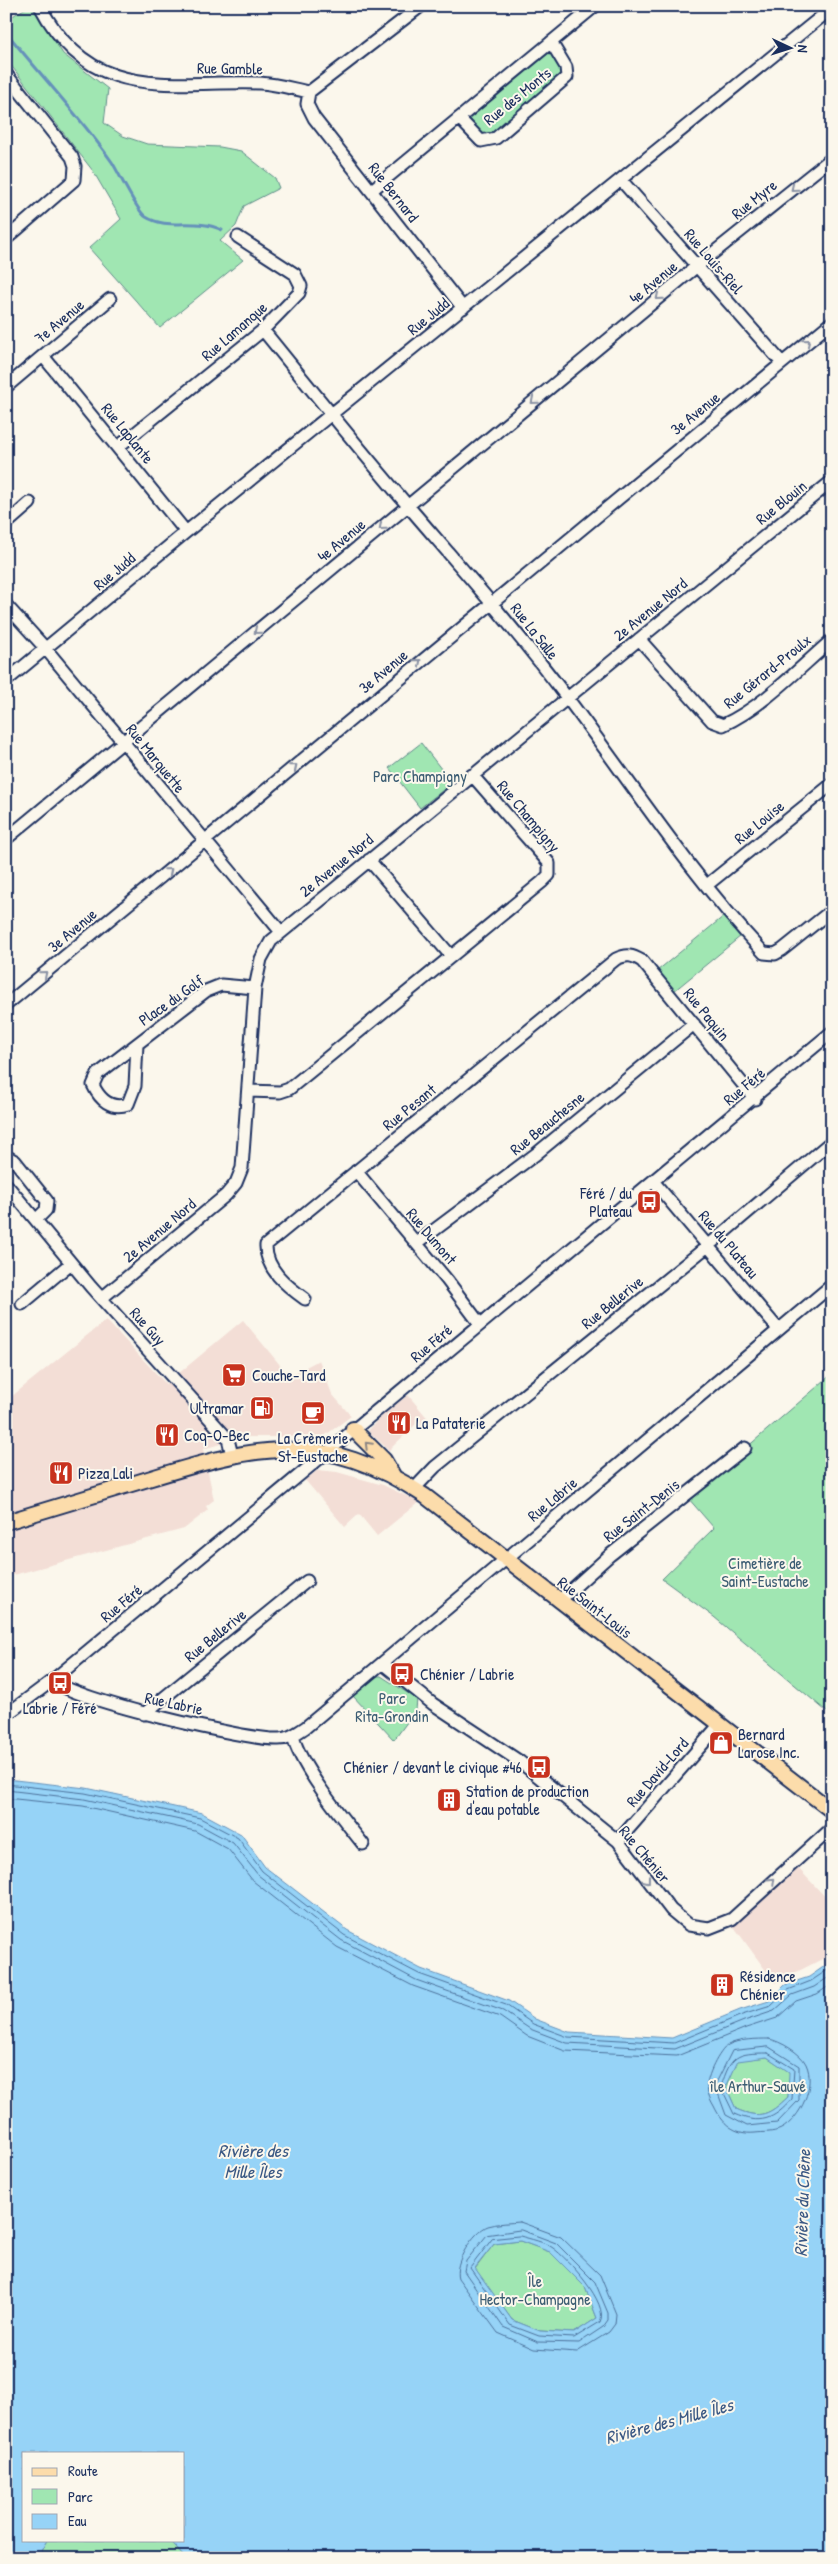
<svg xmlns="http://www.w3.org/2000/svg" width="838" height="2564" font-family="'Patrick Hand',sans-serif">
<rect width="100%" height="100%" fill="#fbf7ec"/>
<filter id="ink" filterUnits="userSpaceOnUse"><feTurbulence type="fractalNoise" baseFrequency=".02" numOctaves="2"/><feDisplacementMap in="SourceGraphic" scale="10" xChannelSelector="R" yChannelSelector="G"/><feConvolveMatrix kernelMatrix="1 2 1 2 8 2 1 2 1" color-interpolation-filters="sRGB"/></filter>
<g filter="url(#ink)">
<path fill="#f3ded6" d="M106,1320L166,1384L243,1320L289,1376L319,1360L332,1394L351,1416L323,1437H245L203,1449L214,1500L206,1506L208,1510L184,1529L6,1577V1401Z
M408,1395L430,1421L422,1430L416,1424L389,1450L368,1431L386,1412Z
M318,1470L337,1472L383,1485L419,1502L377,1536L359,1514L345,1527L305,1480Z
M796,1866L832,1904V1954L775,1983L732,1924Z"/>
<path fill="#a0e6b2" stroke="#5e8a88" d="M29,6H32L63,54L108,89L104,123L123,136L147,144L220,147L241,151L275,178L279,188L244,206L236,226L220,241L243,260L160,328L89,248L121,219L93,171L6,59V20Z
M547,52L553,53C559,61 564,67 559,77L493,134L481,135L467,118Z
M421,743L452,783L420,808L389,768Z
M724,916L741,936L674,991L657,971Z
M832,1374V1716L714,1617L662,1579L714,1528L688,1498Z
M374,1676H381L417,1699L416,1710L394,1740L352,1695Z
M767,2057L790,2072L788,2097C770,2114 761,2120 736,2109L726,2087L738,2060Z
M520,2241L550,2252L585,2287L597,2318L574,2333L540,2331L512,2320L475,2269L494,2244Z
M47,2540H169L185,2558H45L41,2551Z"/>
<path fill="#96d3f7" stroke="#6591ba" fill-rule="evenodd" d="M6,1779L86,1788L202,1813L241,1834L265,1867L347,1930L421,1969L509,2001L535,2019L569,2032L672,2038L740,2010L769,2001L785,1985L809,1977L832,1961V2558H185L169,2540H184V2453H24V2540H47L41,2551L45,2558H6ZM767,2057L789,2072L788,2097C770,2114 761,2120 736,2109L726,2087L738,2061ZM520,2241L550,2252L585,2287L597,2318L574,2333L540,2331L512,2320L475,2268L494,2244Z"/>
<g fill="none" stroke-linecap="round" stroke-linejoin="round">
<path stroke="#4c719b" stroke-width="1" d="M6,1784L85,1793L200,1818L238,1838L262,1871L344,1935L419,1974L506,2005L533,2024L568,2037L674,2043L742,2015L771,2006L788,1990L811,1981L832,1967
M6,1790L84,1799L198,1824L233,1843L258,1875L341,1940L416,1980L503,2011L530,2029L567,2043L675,2049L744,2021L774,2011L792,1995L814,1987L832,1975
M6,1798L83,1806L195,1831L228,1849L253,1881L337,1947L413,1986L500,2017L527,2036L565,2051L677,2056L746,2028L777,2018L796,2001L817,1994L832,1984
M769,2039C780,2041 801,2053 806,2064C816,2085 801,2118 781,2129C773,2133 763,2132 755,2133C734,2135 722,2123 714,2106C711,2101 708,2095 707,2088C706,2077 719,2051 728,2045C738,2039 758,2039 769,2039Z
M769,2047L799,2066V2100L777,2123L747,2126L726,2115L715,2085L732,2051Z
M768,2053L794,2069L792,2099C774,2120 760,2125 734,2114L721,2087C731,2055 736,2053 768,2053Z
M520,2222L561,2237L600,2275L616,2314L615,2324L609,2332L577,2352L534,2349L498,2333L458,2278C453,2263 474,2231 488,2226C498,2223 510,2223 520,2222Z
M521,2230L556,2243L595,2282L608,2313V2320L603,2327L579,2343L538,2342L503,2327L464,2271L466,2261L487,2235Z
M520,2236C530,2239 545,2242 553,2248C567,2258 610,2304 600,2322L574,2338L539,2336L510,2325L470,2268L492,2239Z"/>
<path stroke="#6591ba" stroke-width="3" d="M6,32C41,76 80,116 112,162C119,173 137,212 146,217C169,231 195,217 222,230"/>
<defs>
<path id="minor" d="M40,6C92,105 170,80 260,83C277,84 293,89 309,92L421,6
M6,74L72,157L75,166L74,180L6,239
M309,92L307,104L314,118L463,308
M459,118L481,141L496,138L567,77L566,67L551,42
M621,180L782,363
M372,190L595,6
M263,330C311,389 359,449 409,507C463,570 518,632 568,699C632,784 691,875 764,953L775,954L782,950L832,910
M43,356L186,532
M6,387L110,299
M118,447L263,330L299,293L301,286L295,274L238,237
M6,524L30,503
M6,605L46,649L281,932
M639,639L712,721L723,725C764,706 798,669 832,640
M6,681L186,532L832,8
M6,839L697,266L832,158
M369,860L451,956
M707,885L832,784
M6,1005L832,322
M137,1044L135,1086L128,1104C111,1110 100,1100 93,1085L98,1074L206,991L221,985L255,988
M248,1091L280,1092L289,1089L542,882L549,875V863L472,775
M6,1156L15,1161L47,1201L46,1210L36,1220
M356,1171L447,1280L480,1324
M653,1181L778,1329
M6,1184L91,1287L228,1439L232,1455
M417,1243L536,1154L694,1024
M102,1298L226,1195L236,1183L242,1168L255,988L261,959L271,941L832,481
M305,1299C287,1286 265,1269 266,1245L616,959C627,954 632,955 642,961L755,1099
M22,1304L71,1263
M414,1489L435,1467L709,1245L832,1141
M559,1601L610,1555L745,1448
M382,1663L433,1704L519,1761L618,1841L671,1910L689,1925L709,1928L732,1919L832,1828
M53,1680C70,1699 250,1741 279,1739C290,1739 298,1732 306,1727L832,1285
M144,1714L307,1581
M6,1715L53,1680L832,1032
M293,1736C300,1766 342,1818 363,1844
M618,1841L720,1724"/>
<path id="major" d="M353,1429L384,1460L394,1477
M6,1522C53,1508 100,1494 148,1479C256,1446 323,1428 425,1496L832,1811"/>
</defs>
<use href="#minor" stroke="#1b2f5e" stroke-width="15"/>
<use href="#major" stroke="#1b2f5e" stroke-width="18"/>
<use href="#minor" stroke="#fbf7ec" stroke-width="11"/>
<use href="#major" stroke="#fcdcab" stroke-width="14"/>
</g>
<defs><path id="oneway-chevron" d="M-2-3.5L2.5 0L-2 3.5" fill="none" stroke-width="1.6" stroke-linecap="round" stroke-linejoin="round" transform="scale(1.25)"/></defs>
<g stroke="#8b93a5">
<use href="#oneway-chevron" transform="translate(794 188) rotate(141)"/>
<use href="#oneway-chevron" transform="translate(659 297) rotate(140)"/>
<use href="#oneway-chevron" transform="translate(807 342) rotate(-39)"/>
<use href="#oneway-chevron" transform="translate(534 401) rotate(140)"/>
<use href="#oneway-chevron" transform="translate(382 527) rotate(140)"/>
<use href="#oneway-chevron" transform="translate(257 631) rotate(140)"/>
<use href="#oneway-chevron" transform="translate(418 662) rotate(-40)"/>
<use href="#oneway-chevron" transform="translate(294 767) rotate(-40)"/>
<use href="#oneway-chevron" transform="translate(169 871) rotate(-40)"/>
<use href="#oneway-chevron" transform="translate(44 974) rotate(-40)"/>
<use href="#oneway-chevron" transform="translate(647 1880) rotate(53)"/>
<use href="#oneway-chevron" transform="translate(772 1881) rotate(-44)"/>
</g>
<use stroke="#8c8684" href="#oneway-chevron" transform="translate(368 1445) rotate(-135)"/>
</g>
<defs>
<symbol id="bus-square" viewBox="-11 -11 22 22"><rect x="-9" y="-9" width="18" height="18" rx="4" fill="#c8321e" stroke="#fbf7ec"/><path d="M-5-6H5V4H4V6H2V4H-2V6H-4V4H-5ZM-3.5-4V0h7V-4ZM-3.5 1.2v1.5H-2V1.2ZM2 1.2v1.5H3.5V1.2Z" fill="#fff"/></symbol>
<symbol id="supermarket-square" viewBox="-11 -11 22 22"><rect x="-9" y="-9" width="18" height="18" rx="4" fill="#c8321e" stroke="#fbf7ec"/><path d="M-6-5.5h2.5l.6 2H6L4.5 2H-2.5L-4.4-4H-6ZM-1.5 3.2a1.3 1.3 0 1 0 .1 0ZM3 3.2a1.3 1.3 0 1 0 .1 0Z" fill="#fff"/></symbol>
<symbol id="fuel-square" viewBox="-11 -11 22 22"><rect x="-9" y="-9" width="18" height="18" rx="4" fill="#c8321e" stroke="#fbf7ec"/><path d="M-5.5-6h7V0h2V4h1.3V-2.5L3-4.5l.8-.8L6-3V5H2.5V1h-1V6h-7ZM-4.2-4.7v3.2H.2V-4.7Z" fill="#fff"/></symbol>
<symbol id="cafe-square" viewBox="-11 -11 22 22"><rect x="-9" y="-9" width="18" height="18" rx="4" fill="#c8321e" stroke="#fbf7ec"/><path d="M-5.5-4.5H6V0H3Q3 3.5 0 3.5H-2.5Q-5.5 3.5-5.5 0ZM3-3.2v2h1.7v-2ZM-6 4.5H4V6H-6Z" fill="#fff"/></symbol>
<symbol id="restaurant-square" viewBox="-11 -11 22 22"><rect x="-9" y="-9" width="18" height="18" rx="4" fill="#c8321e" stroke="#fbf7ec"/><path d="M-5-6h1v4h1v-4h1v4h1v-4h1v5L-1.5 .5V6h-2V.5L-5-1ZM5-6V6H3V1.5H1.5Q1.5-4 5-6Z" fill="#fff"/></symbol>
<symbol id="shop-square" viewBox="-11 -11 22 22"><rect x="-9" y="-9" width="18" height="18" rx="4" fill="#c8321e" stroke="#fbf7ec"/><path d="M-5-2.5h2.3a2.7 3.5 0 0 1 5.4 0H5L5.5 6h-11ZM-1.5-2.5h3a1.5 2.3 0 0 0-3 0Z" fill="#fff"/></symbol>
<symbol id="building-square" viewBox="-11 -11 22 22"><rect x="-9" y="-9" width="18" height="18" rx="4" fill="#c8321e" stroke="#fbf7ec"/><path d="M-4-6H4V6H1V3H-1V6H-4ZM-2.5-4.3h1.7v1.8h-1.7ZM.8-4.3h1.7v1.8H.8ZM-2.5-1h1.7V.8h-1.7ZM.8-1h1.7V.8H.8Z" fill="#fff"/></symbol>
</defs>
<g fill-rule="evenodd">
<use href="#bus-square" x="635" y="1188" width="28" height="28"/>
<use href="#supermarket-square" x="220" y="1361" width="28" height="28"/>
<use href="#fuel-square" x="248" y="1394" width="28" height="28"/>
<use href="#cafe-square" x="299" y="1399" width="28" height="28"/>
<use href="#restaurant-square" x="385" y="1409" width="28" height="28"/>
<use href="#restaurant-square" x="153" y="1421" width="28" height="28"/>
<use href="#restaurant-square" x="47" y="1459" width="28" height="28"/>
<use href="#bus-square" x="388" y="1660" width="28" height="28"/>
<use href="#bus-square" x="46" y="1669" width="28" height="28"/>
<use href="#shop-square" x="707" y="1729" width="28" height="28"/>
<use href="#bus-square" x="525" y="1753" width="28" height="28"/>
<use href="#building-square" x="435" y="1786" width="28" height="28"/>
<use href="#building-square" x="708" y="1971" width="28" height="28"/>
</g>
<g text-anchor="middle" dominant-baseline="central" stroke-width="4" stroke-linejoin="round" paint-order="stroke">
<g font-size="16" fill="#1b2f5e" stroke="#fbf7ec">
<text transform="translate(230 68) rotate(1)">Rue Gamble</text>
<text transform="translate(517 96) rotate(-39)">Rue des Monts</text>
<text transform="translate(394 192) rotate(52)">Rue Bernard</text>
<text transform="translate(754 199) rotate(-39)">Rue Myre</text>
<text transform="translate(714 261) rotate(49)">Rue Louis-Riel</text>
<text transform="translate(653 282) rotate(-40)">4e Avenue</text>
<text transform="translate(428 316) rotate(-39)">Rue Judd</text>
<text transform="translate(59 321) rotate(-40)">7e Avenue</text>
<text transform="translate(234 331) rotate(-41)">Rue Lamanque</text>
<text transform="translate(695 413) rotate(-39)">3e Avenue</text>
<text transform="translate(128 433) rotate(51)">Rue Laplante</text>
<text transform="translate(781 502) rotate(-39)">Rue Blouin</text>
<text transform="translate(341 540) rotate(-40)">4e Avenue</text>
<text transform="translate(114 571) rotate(-40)">Rue Judd</text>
<text transform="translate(650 609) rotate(-39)">2e Avenue Nord</text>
<text transform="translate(535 631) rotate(52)">Rue La Salle</text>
<text transform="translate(383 671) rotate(-40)">3e Avenue</text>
<text transform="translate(767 671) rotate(-39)">Rue Gérard-Proulx</text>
<text transform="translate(156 758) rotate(51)">Rue Marquette</text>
<text transform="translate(529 816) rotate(50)">Rue Champigny</text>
<text transform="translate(759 822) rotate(-39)">Rue Louise</text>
<text transform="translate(336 865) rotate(-39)">2e Avenue Nord</text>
<text transform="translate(72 930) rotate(-40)">3e Avenue</text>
<text transform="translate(171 1000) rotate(-35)">Place du Golf</text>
<text transform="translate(707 1014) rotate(51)">Rue Paquin</text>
<text transform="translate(744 1086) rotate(-40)">Rue Féré</text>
<text transform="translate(409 1107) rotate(-39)">Rue Pesant</text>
<text transform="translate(547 1123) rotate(-39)">Rue Beauchesne</text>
<text transform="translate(159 1230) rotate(-40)">2e Avenue Nord</text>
<text transform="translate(432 1236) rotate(50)">Rue Dumont</text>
<text transform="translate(729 1244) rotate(50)">Rue du Plateau</text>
<text transform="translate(612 1302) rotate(-39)">Rue Bellerive</text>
<text transform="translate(148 1326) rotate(48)">Rue Guy</text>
<text transform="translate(431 1343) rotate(-40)">Rue Féré</text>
<text transform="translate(552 1499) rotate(-40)">Rue Labrie</text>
<text transform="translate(641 1510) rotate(-38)">Rue Saint-Denis</text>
<text transform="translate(121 1603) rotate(-40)">Rue Féré</text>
<text transform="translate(595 1607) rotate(38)">Rue Saint-Louis</text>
<text transform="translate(215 1635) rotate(-39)">Rue Bellerive</text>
<text transform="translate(174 1703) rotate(12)">Rue Labrie</text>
<text transform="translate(657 1772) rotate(-49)">Rue David-Lord</text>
<text transform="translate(645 1854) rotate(50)">Rue Chénier</text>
</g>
<g font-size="16" fill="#3c5d73" stroke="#fbf7ec">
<text x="420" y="776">Parc Champigny</text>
<text x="765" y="1563">Cimetière de<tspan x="765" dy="18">Saint-Eustache</tspan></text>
<text x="392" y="1698">Parc<tspan x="392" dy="18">Rita-Grondin</tspan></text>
<text x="758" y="2086">île Arthur-Sauvé</text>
<text x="535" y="2281">Île<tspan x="535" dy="18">Hector-Champagne</tspan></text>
</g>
<g font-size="16" fill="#1b2f5e" stroke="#fbf7ec" text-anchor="start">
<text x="632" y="1193" text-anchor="end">Féré / du<tspan x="632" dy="18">Plateau</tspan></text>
<text x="252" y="1375">Couche-Tard</text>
<text x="244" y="1408" text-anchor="end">Ultramar</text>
<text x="416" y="1423">La Pataterie</text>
<text x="184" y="1435">Coq-O-Bec</text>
<text x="313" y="1438" text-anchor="middle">La Crèmerie<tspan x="313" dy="18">St-Eustache</tspan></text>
<text x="78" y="1473">Pizza Lali</text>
<text x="420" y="1674">Chénier / Labrie</text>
<text x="60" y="1708" text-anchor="middle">Labrie / Féré</text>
<text x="738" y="1734">Bernard<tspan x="738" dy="18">Larose Inc.</tspan></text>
<text x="522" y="1767" text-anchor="end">Chénier / devant le civique #46</text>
<text x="466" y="1791">Station de production<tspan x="466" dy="18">d'eau potable</tspan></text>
<text x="740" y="1976">Résidence<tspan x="740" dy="18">Chénier</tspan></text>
</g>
<g font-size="18" font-style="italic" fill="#3a5884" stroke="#fbf7ec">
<text x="253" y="2150">Rivière des<tspan x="253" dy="21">Mille Îles</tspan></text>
<text transform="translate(802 2203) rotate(-88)">Rivière du Chêne</text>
<text transform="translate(669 2421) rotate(-15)">Rivière des Mille Îles</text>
</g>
</g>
<rect width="838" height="2564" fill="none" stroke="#fbf7ec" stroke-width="25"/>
<rect x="12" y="12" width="813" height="2539" fill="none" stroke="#1b2f5e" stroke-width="2" filter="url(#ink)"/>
<rect x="22" y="2452" width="162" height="90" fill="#fbf7ec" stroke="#a1a7b3"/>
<rect x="32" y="2468" width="25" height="8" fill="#fcdcab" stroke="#a1a7b3"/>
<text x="68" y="2476" font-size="15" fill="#1b2f5e">Route</text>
<rect x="32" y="2489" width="25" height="15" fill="#a0e6b2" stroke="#a1a7b3"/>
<text x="68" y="2502" font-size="15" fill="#1b2f5e">Parc</text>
<rect x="32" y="2514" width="25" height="15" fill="#96d3f7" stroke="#a1a7b3"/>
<text x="68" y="2526" font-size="15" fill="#1b2f5e">Eau</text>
<g transform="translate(790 48) rotate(94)" stroke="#fbf7ec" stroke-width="4" paint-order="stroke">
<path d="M0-4L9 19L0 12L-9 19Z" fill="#1b2f5e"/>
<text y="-8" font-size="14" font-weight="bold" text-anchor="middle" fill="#1b2f5e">N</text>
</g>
</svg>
